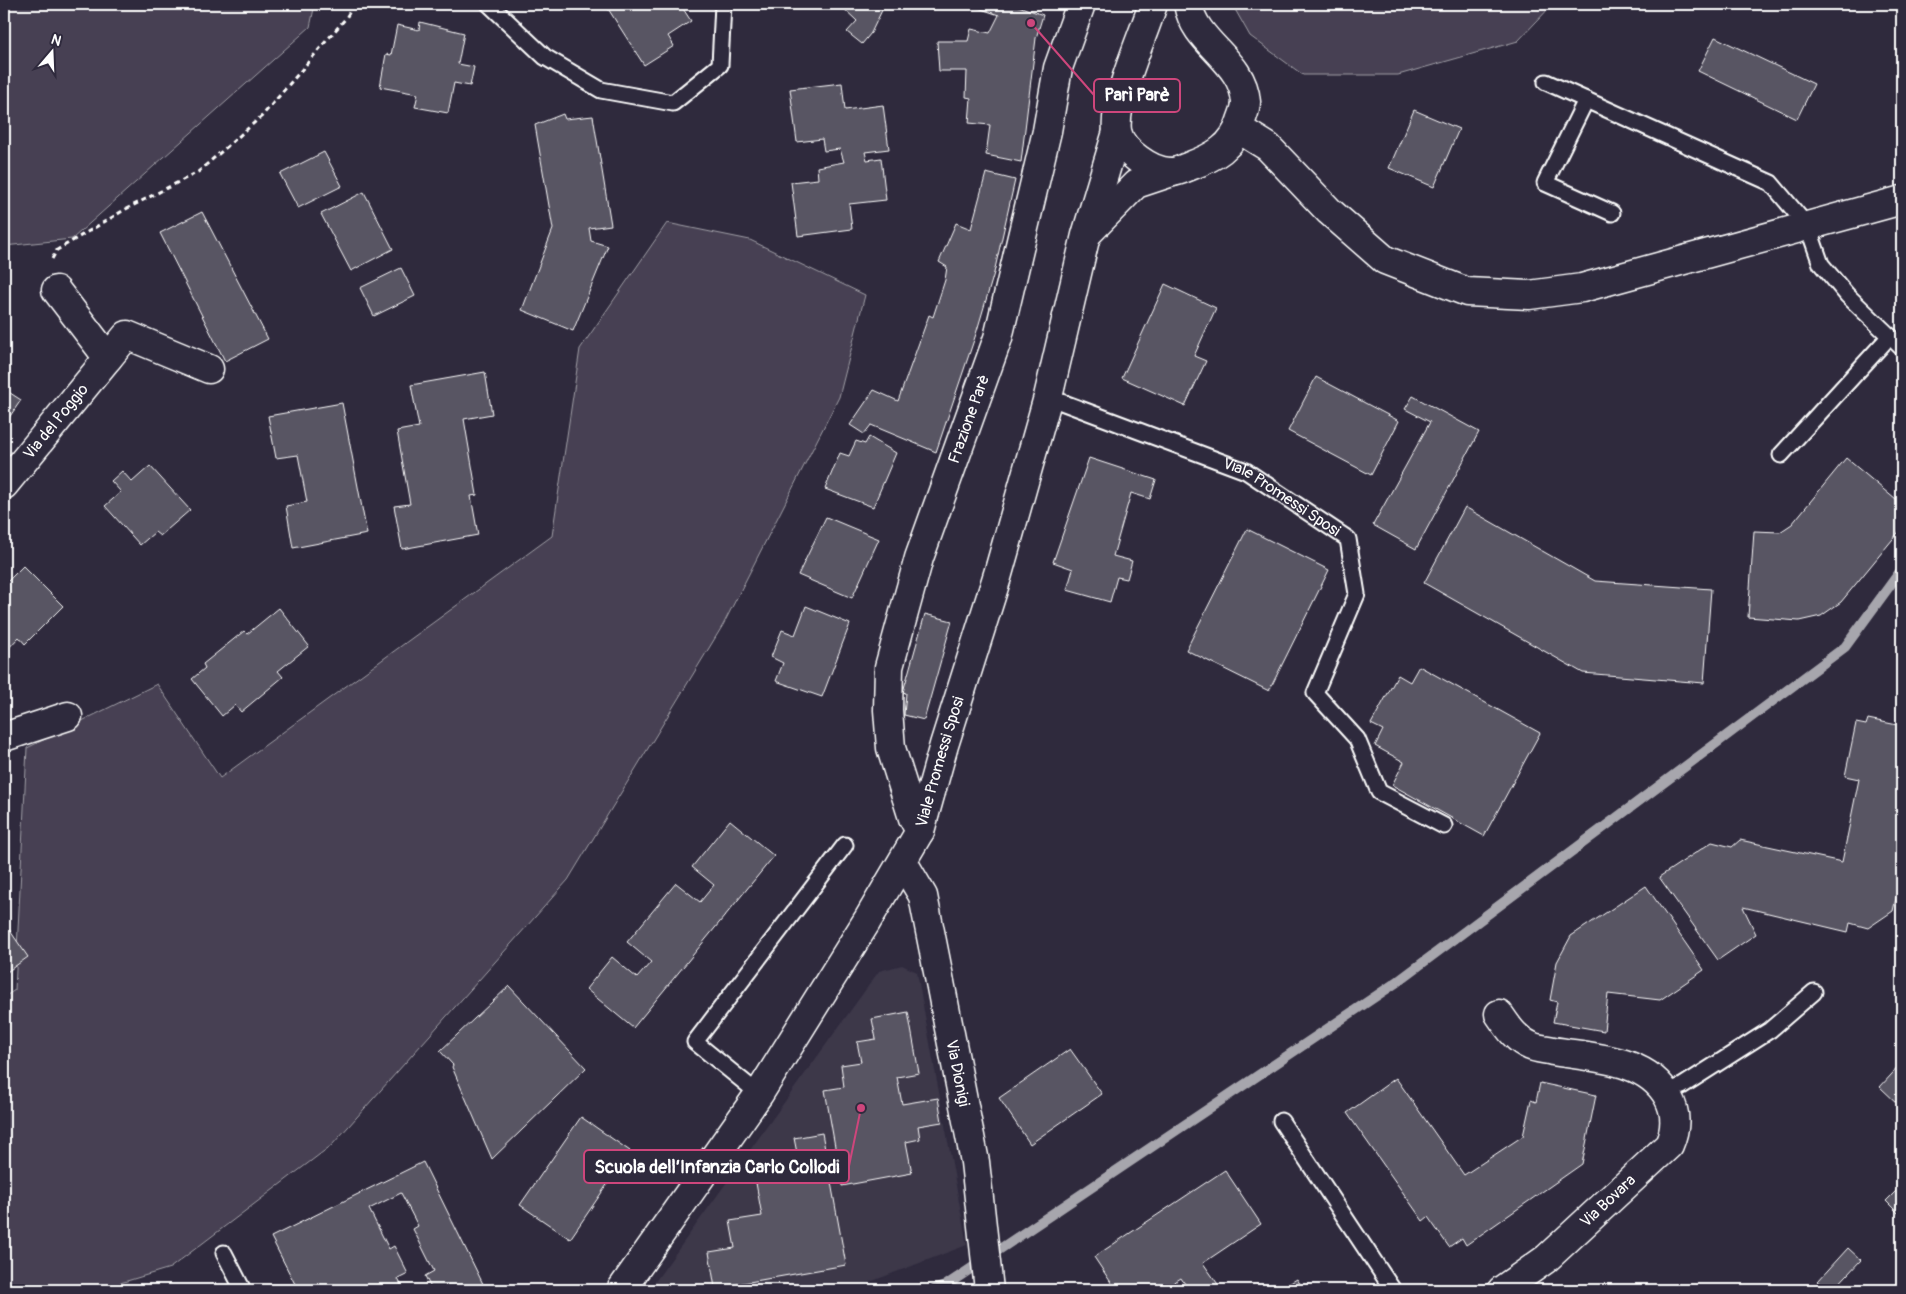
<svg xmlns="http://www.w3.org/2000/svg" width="1906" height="1294" font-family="Pangolin,sans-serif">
<rect width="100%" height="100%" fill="#2f2a3d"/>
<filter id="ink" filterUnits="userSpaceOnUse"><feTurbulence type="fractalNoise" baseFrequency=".02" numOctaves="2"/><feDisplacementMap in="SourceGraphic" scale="10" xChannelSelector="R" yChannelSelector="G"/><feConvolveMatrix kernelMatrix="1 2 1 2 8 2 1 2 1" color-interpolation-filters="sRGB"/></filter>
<g filter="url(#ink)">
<path fill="#3c3749" d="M902,965L917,972L967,1245L849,1290H649L879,971Z"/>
<path fill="#464152" stroke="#a2a0a8" d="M4,4H315L310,27L72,239L4,246Z
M1232,4H1553L1518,41L1398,75H1303L1250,36Z
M667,223L750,240L865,295L839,397L723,625L568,880L332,1145L170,1268L97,1290H4V997L15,990L27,748L157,684L220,778L552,536L580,349Z"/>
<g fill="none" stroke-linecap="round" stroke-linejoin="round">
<path stroke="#a7a6ad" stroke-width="10" d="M934,1290L945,1286L1397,982L1845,647L1902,569"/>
</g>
<path fill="#595564" stroke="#fff" d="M605,4H680L691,21L668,36L674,46L644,65Z
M839,4H885L871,33L862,44L847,32L857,21Z
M966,4H1013L1043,15L1036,38L1021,162L986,155L990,125L969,123L971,98L966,97L967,71H939L937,41H968L971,29L990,33L999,15Z
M420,22L464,33L458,64L474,67L470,86L454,83L448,113L415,107L418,94L380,87L386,54L391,55L397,25L419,30Z
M1715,37L1814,84L1797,119L1698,71Z
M842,83L845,110L883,105L889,149L865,152L867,160L881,158L886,200L849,204L852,229L798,236L791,182L818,179L817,167L844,162L840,149L824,151L822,139L797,142L790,89Z
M1414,110L1459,129L1434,187L1389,168Z
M563,114L565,119L593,116L611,225L589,228L591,241L608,246L573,331L522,310L553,229L535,125Z
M324,152L342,186L298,208L280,174Z
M986,173L1015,180L994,273L976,334L936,452L871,425L864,434L850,425L874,390L898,401L929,315L933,317L945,280L947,267L939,262L956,223L971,229Z
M364,192L393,249L351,271L321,214Z
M202,212L268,339L225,361L160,233Z
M401,268L415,296L374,316L360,288Z
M1165,284L1216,308L1194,356L1206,361L1185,406L1122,378Z
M485,372L492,414L464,419L477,495L471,496L478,535L402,549L394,506L410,504L397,431L419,427L411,385Z
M1316,377L1399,421L1371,475L1288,431Z
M4,389L21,400L4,425Z
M1413,396L1479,432L1416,549L1373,525L1430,422L1405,409Z
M342,403L367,534L293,548L286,506L307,502L298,455L276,458L268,416Z
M869,437L896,453L873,507L825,489L840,453L849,456L856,441L865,444Z
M1089,458L1156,480L1150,499L1131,493L1113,556L1132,561L1127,579L1117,577L1110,602L1067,590L1073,569L1053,562Z
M1846,458L1902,505V528L1841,602L1821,616L1799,621L1748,617L1754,531L1780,532L1792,524Z
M150,466L190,510L160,536L155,532L140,545L105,506L121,492L111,481L122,471L132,482Z
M1465,507L1595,581L1711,589L1704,683L1583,673L1424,583Z
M826,517L879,539L852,598L798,575Z
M1247,529L1329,570L1269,691L1186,650Z
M23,566L63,606L25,644L19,637L4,653V585Z
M806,606L850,624L822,697L776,681L783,663L771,657L782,630L795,635Z
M279,608L309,646L278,671L283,677L241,712L235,705L222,716L192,679L205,668L203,664L244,631L247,634Z
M925,614L952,621L924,720L904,715L906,693L903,692Z
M1419,666L1540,733L1484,836L1392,785L1404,762L1375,746L1383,730L1371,724L1398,675L1410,682Z
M1868,719L1902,726V895L1897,894L1893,911L1868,928L1850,923L1848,932L1743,907L1756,934L1718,960L1659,877L1712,842L1732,847L1740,840L1842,862L1859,779L1845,776L1856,723L1866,725Z
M730,820L774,856L633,1028L586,989L612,957L637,978L651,962L627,942L676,883L700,902L714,885L692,867Z
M1646,886L1704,970L1660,1000L1608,994L1604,1031L1553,1022L1557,1002L1550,1000L1557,962L1571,936Z
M4,922L28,957L4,974Z
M509,986L586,1068L492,1159L452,1067L453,1065L440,1051Z
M908,1012L919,1073L897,1077L902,1104L938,1098L942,1122L918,1126L920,1139L906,1142L912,1173L842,1186L825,1090L844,1087L841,1065L861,1062L857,1042L876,1039L872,1019Z
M1070,1049L1102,1094L1030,1144L999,1098Z
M1902,1063V1101L1899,1105L1880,1087Z
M1396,1078L1464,1175L1523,1136L1531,1100L1536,1102L1540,1083L1596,1095L1582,1164L1466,1245L1462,1238L1449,1247L1428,1217L1423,1221L1347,1113Z
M581,1117L630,1151L570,1239L520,1205Z
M822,1133L846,1265L715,1288L709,1252L735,1248L730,1221L762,1216L756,1183L784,1178L780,1156L797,1153L794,1138Z
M423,1162L486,1290H432L425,1276L434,1271L413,1229L418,1226L401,1193L369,1209L389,1249L394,1246L408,1274L398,1279L404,1290H298L271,1237Z
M1225,1170L1261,1224L1203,1263L1222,1290H1189L1181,1278L1162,1290H1116L1094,1257Z
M1902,1185V1217L1886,1201Z
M1848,1248L1861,1260L1833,1290H1828L1818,1281Z
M1297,1279L1304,1290H1279Z"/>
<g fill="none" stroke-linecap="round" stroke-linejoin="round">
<defs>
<g id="service">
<path d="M489,4L545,57L601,90L673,103L720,65L723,4"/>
<path d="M1546,82L1771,183L1808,227L1821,264L1847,295L1902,348"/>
<path d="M1586,100L1545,183L1612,213"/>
<path id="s1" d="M1048,397L1246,471L1348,539L1357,594L1315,693L1357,739L1379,792L1444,826"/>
<path d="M1781,455L1890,336"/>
<path d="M1666,1092L1682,1086L1770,1030L1814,992"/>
<path d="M759,1094L695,1042L845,845"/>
<path d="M1281,1121L1393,1290"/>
<path d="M224,1253L243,1290"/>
</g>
<g id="minor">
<path d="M108,358L127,335L209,369"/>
<path id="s2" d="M4,485L108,358L56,290"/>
<path d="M4,737L68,716"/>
<path id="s3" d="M920,831L913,818L891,748L888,710L889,667L919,558L998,338L1047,131L1058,68L1081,4"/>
<path id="s4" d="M903,862L923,896L939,977L975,1162L989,1290"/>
<path d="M1499,1014C1508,1027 1516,1040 1531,1046C1537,1049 1546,1049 1553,1051C1593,1058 1647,1058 1668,1097C1677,1113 1676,1129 1669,1145L1546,1259L1502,1290"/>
</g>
<g id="secondary">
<path d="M1153,4C1143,37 1113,100 1117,131C1121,151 1152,173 1172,172C1177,172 1185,168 1190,166C1214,157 1233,147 1241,121C1243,115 1246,109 1246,102C1243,59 1195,45 1188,4"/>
<path d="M1239,129L1268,147L1329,211L1385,260L1467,292L1529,295L1582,288L1902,200"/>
<path d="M1089,232L1136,184L1172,172"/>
<path id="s5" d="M621,1290L759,1094L867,921L920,831L944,745L998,574L1048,397L1086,235L1117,132"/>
</g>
</defs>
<use href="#service" stroke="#fff" stroke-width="19"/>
<use href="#minor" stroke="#fff" stroke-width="31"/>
<use href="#secondary" stroke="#fff" stroke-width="31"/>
<path stroke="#fff" stroke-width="3" stroke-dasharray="5 4" stroke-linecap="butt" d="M52,259L57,250L126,209L198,172L262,116L346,18L354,4"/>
<use href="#service" stroke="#2f2a3d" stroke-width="15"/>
<use href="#minor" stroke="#2f2a3d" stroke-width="28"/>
<use href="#secondary" stroke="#2f2a3d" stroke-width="28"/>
</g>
</g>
<g text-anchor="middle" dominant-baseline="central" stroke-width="5" stroke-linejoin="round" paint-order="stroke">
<g font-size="16" fill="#fff" stroke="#2f2a3d">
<text stroke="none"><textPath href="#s3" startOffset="430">Frazione Parè</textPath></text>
<text stroke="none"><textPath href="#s2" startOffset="82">Via del Poggio</textPath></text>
<text stroke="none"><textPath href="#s1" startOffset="255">Viale Promessi Sposi</textPath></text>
<text stroke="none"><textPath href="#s5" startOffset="620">Viale Promessi Sposi</textPath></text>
<text stroke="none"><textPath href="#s4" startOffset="220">Via Dionigi</textPath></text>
<text transform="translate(1608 1201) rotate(-43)">Via Bovara</text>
</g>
</g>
<path fill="none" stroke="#ce467c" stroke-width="2" d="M1031 23L1094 95M861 1108L849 1166"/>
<g fill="#ce467c" stroke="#2f2a3d" stroke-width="2">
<circle cx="1031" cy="23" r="5"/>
<circle cx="861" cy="1108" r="5"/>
</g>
<g fill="#2f2a3d" stroke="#ce467c" stroke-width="2">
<rect x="1094" y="79" width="86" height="33" rx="5"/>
<rect x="584" y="1150" width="265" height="33" rx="5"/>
</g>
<g font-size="18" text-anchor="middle" font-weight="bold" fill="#fff">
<text x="1137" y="101">Parì Parè</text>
<text x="717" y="1173">Scuola dell’Infanzia Carlo Collodi</text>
</g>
<rect width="1906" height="1294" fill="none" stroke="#2f2a3d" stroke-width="20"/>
<rect x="10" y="10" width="1886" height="1274" fill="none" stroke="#fff" stroke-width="2" filter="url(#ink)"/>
<g transform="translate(52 52) rotate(19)" stroke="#2f2a3d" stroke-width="4" paint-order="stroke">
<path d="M0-4L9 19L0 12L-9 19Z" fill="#ffffff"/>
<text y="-8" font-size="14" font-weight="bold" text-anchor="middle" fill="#ffffff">N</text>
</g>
</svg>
